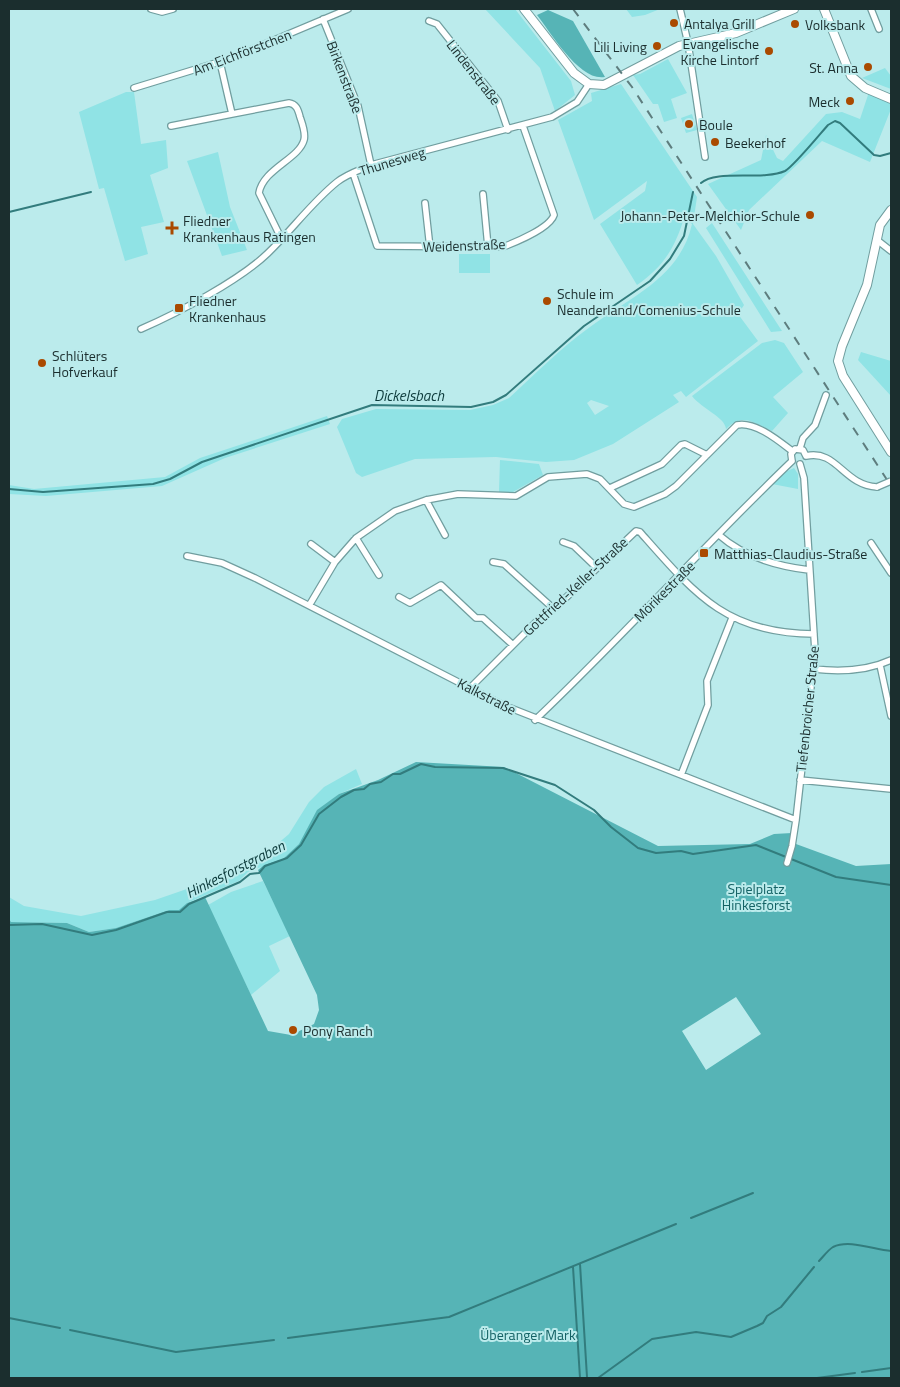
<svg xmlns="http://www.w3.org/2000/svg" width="900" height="1387" font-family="'Titillium Web',sans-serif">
<rect width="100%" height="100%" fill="#bbebec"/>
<path fill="#90e3e5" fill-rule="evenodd" d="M485,9H515L571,81L575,95L555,111L540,68Z
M626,9H660L645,15L632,17Z
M668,59L687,93L671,99L677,118L664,122L658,104H653L633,75L640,74Z
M885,68L891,76V89L862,78Z
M621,84L697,197L693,224L716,256L744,305L738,314L758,341L686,397L681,391L673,395L679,402L613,444L574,460L546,462L496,457L415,459L362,477L356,473L337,427L342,419L376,409L470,410L493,405L509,398C535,374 561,348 590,327C630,297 680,278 692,224L684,218C675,248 663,267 637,285L600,224L645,191L647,181L594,220L558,120L592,101L591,93ZM591,400L609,406L595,415L587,403Z
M126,92H134L141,144L166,140L168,168L150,175L164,222L141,227L148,254L125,261L104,188L99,189L79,112Z
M869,92L891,102V109L870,162L822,141L749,210L741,230L708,184L761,160L766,135L777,158L783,161L826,114L842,112L860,119Z
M692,114L697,130L686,133L681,118Z
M218,152L230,207L247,250L222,256L187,161Z
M712,223L782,331L771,332L706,228Z
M459,254H490V273H459Z
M775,340L784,343L803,372L773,397L788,413L772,431C753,423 743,412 726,429C725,417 702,409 692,396L762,343Z
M861,352L891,361V396L858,360Z
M327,416L330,424L225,458L162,486L46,496L9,494V485L34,489L165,477L200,458Z
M500,460L539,464L543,475L513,492H499Z
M794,468L798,474V489L772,484L781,474Z
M356,769L362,784L339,794L329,802L299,844L283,859L248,872L239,881L187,903L180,910H169L116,928L89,932L67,923L11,922L9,919V897L24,906L81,916L155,900L207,882L269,851L289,834L309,802L324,787Z
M263,881L290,936L269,946L280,971L251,995L208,905L231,892Z"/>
<path fill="#56b4b6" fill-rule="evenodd" d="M548,10L573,21L605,77C580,82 551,33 537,15Z
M416,762L504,767L658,846L750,844L774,834L792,833L789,845L796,844L856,866L891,864V1378H9V919L11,922L67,923L89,932L116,928L169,910H179L187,903L205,897L268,1031L291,1035L314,1024L319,1010L317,995L258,870L264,865L283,859L299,844L317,810L339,794L378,780ZM736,997L761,1034L706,1070L682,1031Z"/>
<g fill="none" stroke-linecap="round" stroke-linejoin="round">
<path stroke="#327c7d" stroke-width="2" d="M701,183C716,169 763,181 785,171C793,167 820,134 828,125L835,121L840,123L874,155L880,156L891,153
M9,212L91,192
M9,489L43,492L153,484L170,479L202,462L372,405L471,407L493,402L506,395L584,326L650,281L670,259L684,236L693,192
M9,925L42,924L92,935L116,930L167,912H180L189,904L240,882L250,874L259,873L265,866L287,858L301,845L319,814L341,797L354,790L364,789L370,784L381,782L393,774H400L421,764L435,767L503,768L555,785L594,810L611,827L638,848L656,853L681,851L693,854L756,845L836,877L891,885
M691,1218L753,1193
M819,1261C823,1257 828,1250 833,1247C850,1239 874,1250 891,1251
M580,1264L587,1377
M573,1267L580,1378
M9,1318L60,1328
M70,1330L176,1352L274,1340
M288,1338L449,1317L676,1224
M862,1372L891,1368
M598,1378L652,1339L696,1332L731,1337L757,1326L763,1323L767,1316L781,1307L814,1267
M817,1378L855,1373"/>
<defs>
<path id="minor" d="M151,9L162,12L173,9
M680,9L688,43L705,157
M871,9L879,29
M323,19L358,106L371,165
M429,21L437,24L498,101L508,130
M220,62L232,114L289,103C296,104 298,109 300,117C302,123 306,133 304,140C299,159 263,169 259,193L281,238
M134,88L229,59L348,9
M171,126L232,114
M353,173L377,246L503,247C516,242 550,228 554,215L523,126
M483,194L488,247
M425,203L430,248
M877,240L891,251
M141,329C178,313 240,280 268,253C292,230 312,202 337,182C347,174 360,170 371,165L552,117L577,102L589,84
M800,448L803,438L815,425L826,395
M806,456C837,449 843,485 877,487
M792,461L791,454L795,449L803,450L806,456
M610,488L662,464L681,445L685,444L707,455
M426,500L445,535
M719,535C744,557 775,566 809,570
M356,538L379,575
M563,542L574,546L597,568
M871,543L891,573
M311,544L335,562
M187,556L222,563L255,578L503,705L796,820
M493,562L504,564L554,609
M399,597L410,603L441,585L476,618H483L513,645
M310,604L335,562L356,538L395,511L426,500L458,494L516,496L548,477L587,474L600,479L624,504L634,507L665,494L676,486L737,425C755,421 779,441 792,451
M880,665L891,716
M814,669C840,672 867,671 891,660
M470,688L544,614L554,609L636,531L640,532C694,593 726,634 814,634
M535,720C624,636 704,545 792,461
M681,775L708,705L707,681L732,618
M800,780L891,789
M787,863L792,846L796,820L815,651L804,478L800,464"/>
<path id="secondary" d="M524,9L574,73L589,84L604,85L679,46L736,33L794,9
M824,9L851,76L865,88L891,99
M891,210L880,225L867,285L842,346L838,361L843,376L891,452"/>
</defs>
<use href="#minor" stroke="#719e9f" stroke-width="8"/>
<use href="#secondary" stroke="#719e9f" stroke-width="10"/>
<use href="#minor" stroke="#fff" stroke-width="5.5"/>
<use href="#secondary" stroke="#fff" stroke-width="8"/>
<path stroke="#5e7d7e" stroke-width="2" stroke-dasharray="9 9" stroke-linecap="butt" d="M573,9L632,87L891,486"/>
<defs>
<path id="minor-bridge" d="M877,487L891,481"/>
</defs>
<use href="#minor-bridge" stroke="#719e9f" stroke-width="8" stroke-linecap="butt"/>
<use href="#minor-bridge" stroke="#fff" stroke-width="5.5"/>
</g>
<g fill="#aa4a00" stroke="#bbebec" stroke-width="2">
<circle cx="674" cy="23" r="5"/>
<circle cx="795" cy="24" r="5"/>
<circle cx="657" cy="46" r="5"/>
<circle cx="769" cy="51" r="5"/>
<circle cx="868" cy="67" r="5"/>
<circle cx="850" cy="101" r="5"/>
<circle cx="689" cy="124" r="5"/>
<circle cx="715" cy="142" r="5"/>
<circle cx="810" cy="215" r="5"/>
<path d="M169.5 220.5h5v5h5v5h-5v5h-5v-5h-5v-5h5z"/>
<circle cx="547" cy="301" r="5"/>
<rect x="174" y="303" width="10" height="10" rx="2.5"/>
<circle cx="42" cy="363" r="5"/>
<rect x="699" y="548" width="10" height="10" rx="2.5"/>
<circle cx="293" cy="1030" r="5"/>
</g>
<g text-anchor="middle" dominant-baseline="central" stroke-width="4" stroke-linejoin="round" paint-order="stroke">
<g font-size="14" fill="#1b2e2e" stroke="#bbebec" text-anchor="start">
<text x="684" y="23">Antalya Grill</text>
<text x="805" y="24">Volksbank</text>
<text x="759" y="43" text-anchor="end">Evangelische<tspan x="759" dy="16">Kirche Lintorf</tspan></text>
<text x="647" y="46" text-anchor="end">Lili Living</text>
<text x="858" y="67" text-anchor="end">St. Anna</text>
<text x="840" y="101" text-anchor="end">Meck</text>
<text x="699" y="124">Boule</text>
<text x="725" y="142">Beekerhof</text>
<text x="800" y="215" text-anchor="end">Johann-Peter-Melchior-Schule</text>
<text x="183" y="220">Fliedner<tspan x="183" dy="16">Krankenhaus Ratingen</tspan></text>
<text x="557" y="293">Schule im<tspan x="557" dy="16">Neanderland/Comenius-Schule</tspan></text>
<text x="189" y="300">Fliedner<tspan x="189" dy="16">Krankenhaus</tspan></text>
<text x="52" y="355">Schlüters<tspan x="52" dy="16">Hofverkauf</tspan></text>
<text x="714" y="553">Matthias-Claudius-Straße</text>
<text x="303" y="1030">Pony Ranch</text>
</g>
<g font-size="14" fill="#1b2e2e" stroke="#bbebec">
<text transform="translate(242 52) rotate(-21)">Am Eichförstchen</text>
<text transform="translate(474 72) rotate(52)">Lindenstraße</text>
<text transform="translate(345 77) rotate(69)">Birkenstraße</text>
<text transform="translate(392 161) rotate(-17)">Thunesweg</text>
<text transform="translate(464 245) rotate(-2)">Weidenstraße</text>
<text transform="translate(575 586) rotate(-43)">Gottfried-Keller-Straße</text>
<text transform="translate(664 591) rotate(-45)">Mörikestraße</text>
<text transform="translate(487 696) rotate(27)">Kalkstraße</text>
<text transform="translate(807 709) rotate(-84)">Tiefenbroicher Straße</text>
</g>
<g font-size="14" fill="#146265" stroke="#bbebec">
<text x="756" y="888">Spielplatz<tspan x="756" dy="16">Hinkesforst</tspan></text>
<text x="528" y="1334">Überanger Mark</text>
</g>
<g font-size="15" font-style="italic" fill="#0c3a3b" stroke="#bbebec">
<text x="409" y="395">Dickelsbach</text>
<text transform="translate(235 869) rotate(-27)">Hinkesforstgraben</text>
</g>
</g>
<rect width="900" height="1387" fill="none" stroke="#1b2e2e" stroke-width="20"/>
</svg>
